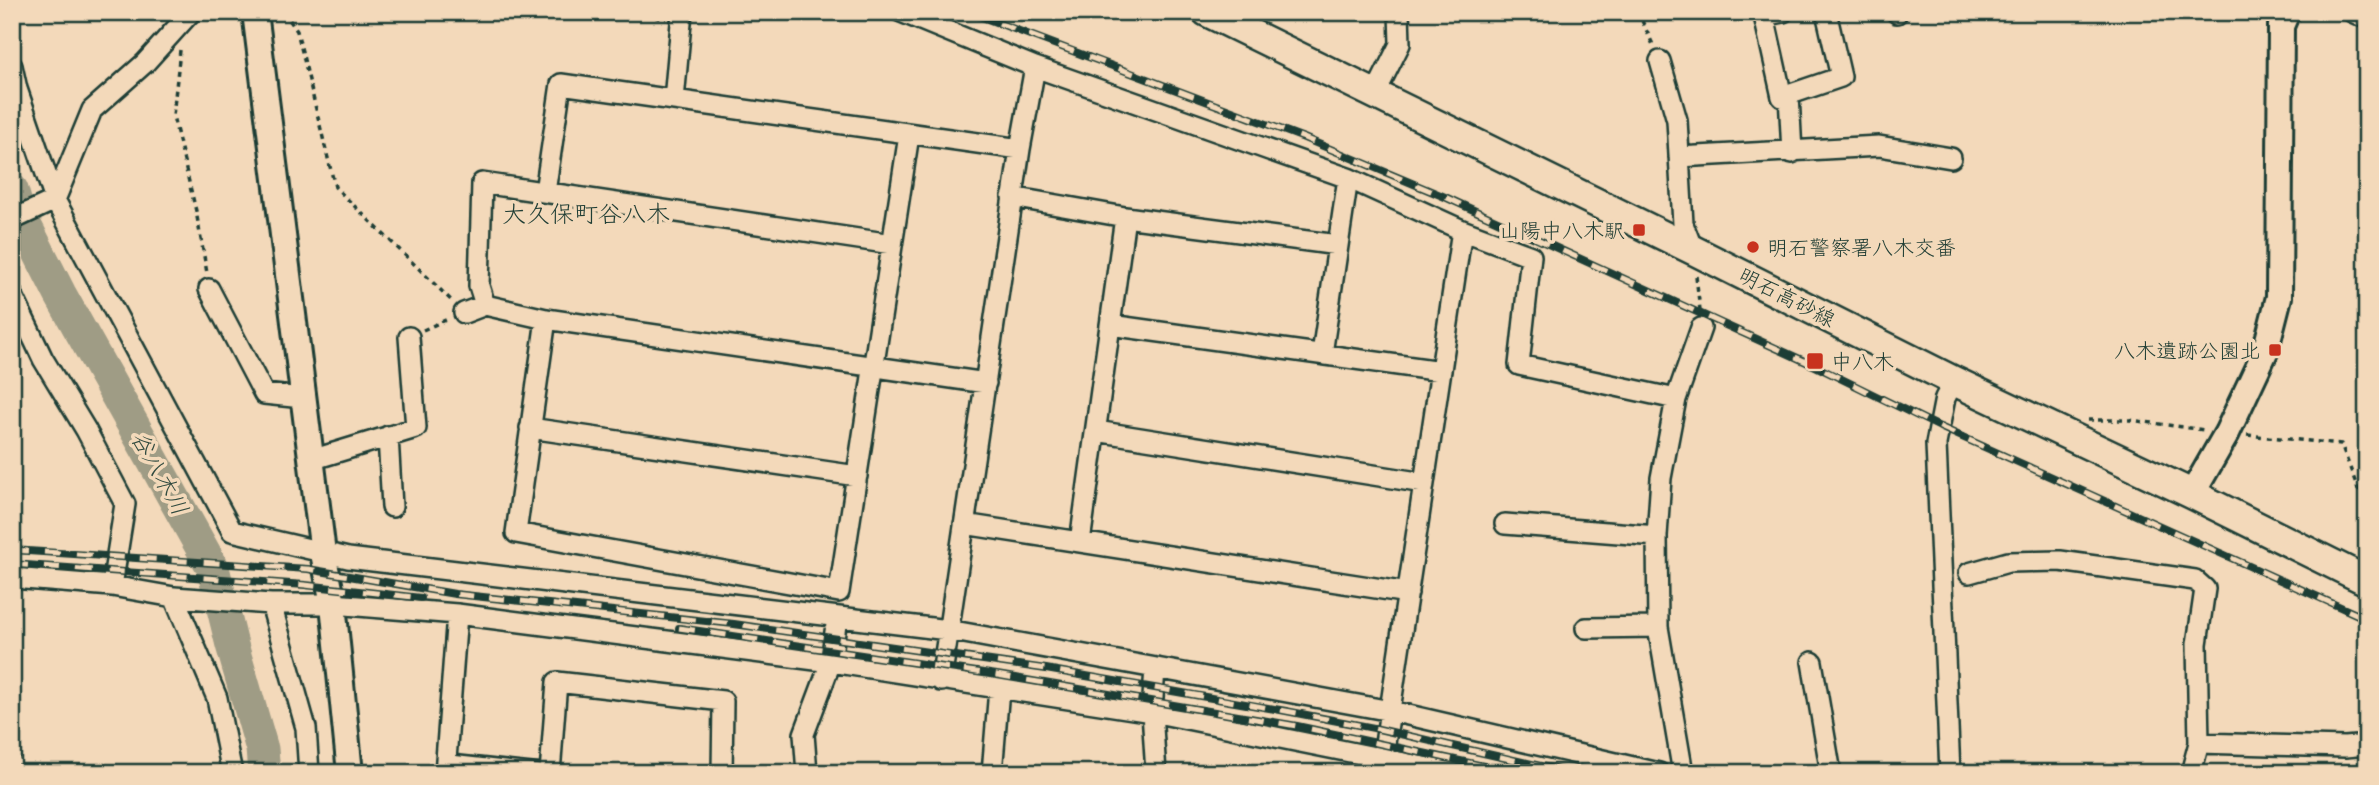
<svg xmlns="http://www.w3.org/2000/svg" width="2379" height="785" font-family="Itim,'Klee One',sans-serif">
<rect width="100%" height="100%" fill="#f3d9ba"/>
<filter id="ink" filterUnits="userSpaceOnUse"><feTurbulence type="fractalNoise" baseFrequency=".0143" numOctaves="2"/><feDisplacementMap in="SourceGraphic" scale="14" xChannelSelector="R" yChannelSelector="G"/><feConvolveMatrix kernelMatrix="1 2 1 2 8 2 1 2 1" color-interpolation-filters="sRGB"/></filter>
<g filter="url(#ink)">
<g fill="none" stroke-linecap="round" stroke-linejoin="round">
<path stroke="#9f9c85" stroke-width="33" d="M12,190L18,211L60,294L213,568L232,645L262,749L264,773"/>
<defs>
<path id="pedestrian" d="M446,762L546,773"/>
<path id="minor" d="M901,12L1035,67L1348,178L1462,230L1531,256L1519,365L1676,399
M1783,12L1764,16L1782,97L1841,77L1826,12
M2352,12L2367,19
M1897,13V12
M1660,61L1677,120L1683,224L1693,250
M12,66L17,89L55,200L232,531L348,558L948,630L1391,711L1659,773
M1375,94L1400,44L1399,12
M1789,95L1792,153
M674,100L682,12
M1679,157L1879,146L1951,158
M545,192L561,84L1020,149
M1012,197L1125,217L1338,245
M12,220L55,200L92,110L145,63L191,12
M209,289L264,394L303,398
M12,294L43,359L86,430L125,504L112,586
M485,305L479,286L482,183L892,244
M464,313L485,305L546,319L986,383
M546,319L516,533L839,592L909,135
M1110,325L1441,371
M1322,354L1348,178
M530,428L857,476
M1096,431L1424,483
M388,436L392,507
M311,460L416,428L409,337
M964,524L1408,593
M1505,524L1657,536
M1080,542L1125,217
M1969,573L2008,562L2060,561L2195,580L2205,589L2197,644L2199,743L2191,773
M12,578L112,586L174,597L271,604H333L457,614L831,662L1152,712L1454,773
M174,597L217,698L232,773
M271,604L306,728L309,773
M1586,628L1658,627
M1812,662L1831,773
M1155,668L1152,712L1156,773
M941,681L1020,149L1035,67
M2199,743L2345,747L2367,745
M1383,757L1462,230
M445,773L457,614
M550,773L557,682L723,701L722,773
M807,773L804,734L831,662L837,617
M992,773L999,689
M1683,773L1658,627L1657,536L1661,478L1676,399L1701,328
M1950,773L1936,444L1945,398L1954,381"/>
<path id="tertiary" d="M255,12L323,553L333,604L350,773
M2192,494L2227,433L2265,352L2279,297L2281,26L2287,12"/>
<path id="secondary" d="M1207,12L1693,250L1954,381L2192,494L2367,581"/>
</defs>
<use href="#pedestrian" stroke="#1f3d34" stroke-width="19"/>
<use href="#minor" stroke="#1f3d34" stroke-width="24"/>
<use href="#tertiary" stroke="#1f3d34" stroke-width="30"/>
<use href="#secondary" stroke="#1f3d34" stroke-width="33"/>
<path stroke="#1f3d34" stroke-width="3.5" stroke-dasharray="5 5" stroke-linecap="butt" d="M284,12L297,31L335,187L453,302
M626,12L666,19
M1638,12L1654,47
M180,50L173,116L196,211L207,273
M1696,276L1700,310
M423,330L448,319
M2088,420H2130L2205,430
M2247,435L2341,444L2358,489L2367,492
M12,714L21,773"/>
<use href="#pedestrian" stroke="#f3d9ba" stroke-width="14"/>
<use href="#minor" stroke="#f3d9ba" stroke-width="19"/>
<use href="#tertiary" stroke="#f3d9ba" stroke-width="24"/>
<use href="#secondary" stroke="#f3d9ba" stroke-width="28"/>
<defs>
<path id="rail" d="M969,12L1304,138L1445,197L1813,365L1940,427L2367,619
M12,550L308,569L455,594L734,624L1046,669L1286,711L1374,728L1571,773
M12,564L305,585L421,598
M679,628L997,675L1297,726L1516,773"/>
</defs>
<use href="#rail" stroke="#1f3d34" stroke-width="8"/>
<use href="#rail" stroke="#f3d9ba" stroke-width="5" stroke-dasharray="16" stroke-linecap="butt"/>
</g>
</g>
<g fill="#c8321e" stroke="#f3d9ba" stroke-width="2.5">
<rect x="1632" y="223" width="14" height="14" rx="3.5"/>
<circle cx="1753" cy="247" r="7"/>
<rect x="2268" y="343" width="14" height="14" rx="3.5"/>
<rect x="1806" y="352" width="18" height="18" rx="3.5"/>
</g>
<g text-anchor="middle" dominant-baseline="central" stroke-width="7" stroke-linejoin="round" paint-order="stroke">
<g font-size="21" fill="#1f3d34" stroke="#f3d9ba" text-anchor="end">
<text x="1625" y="230">山陽中八木駅</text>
<text x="1767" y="247" text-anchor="start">明石警察署八木交番</text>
<text x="2261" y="350">八木遺跡公園北</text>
<text x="1831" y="361" text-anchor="start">中八木</text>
</g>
<g font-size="21" fill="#1f3d34" stroke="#f3d9ba">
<text transform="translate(1787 297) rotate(27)">明石高砂線</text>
</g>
<g font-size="23" font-style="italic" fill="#324b40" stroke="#f3d9ba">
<text transform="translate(160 473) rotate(61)">谷八木川</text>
</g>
<g font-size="24" fill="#1f3d34" stroke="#f3d9ba">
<text x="586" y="213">大久保町谷八木</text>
</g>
</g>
<rect width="2379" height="785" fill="none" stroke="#f3d9ba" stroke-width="42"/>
<rect x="21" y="21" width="2337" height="743" fill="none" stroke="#1f3d34" stroke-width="2.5" filter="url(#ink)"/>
</svg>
